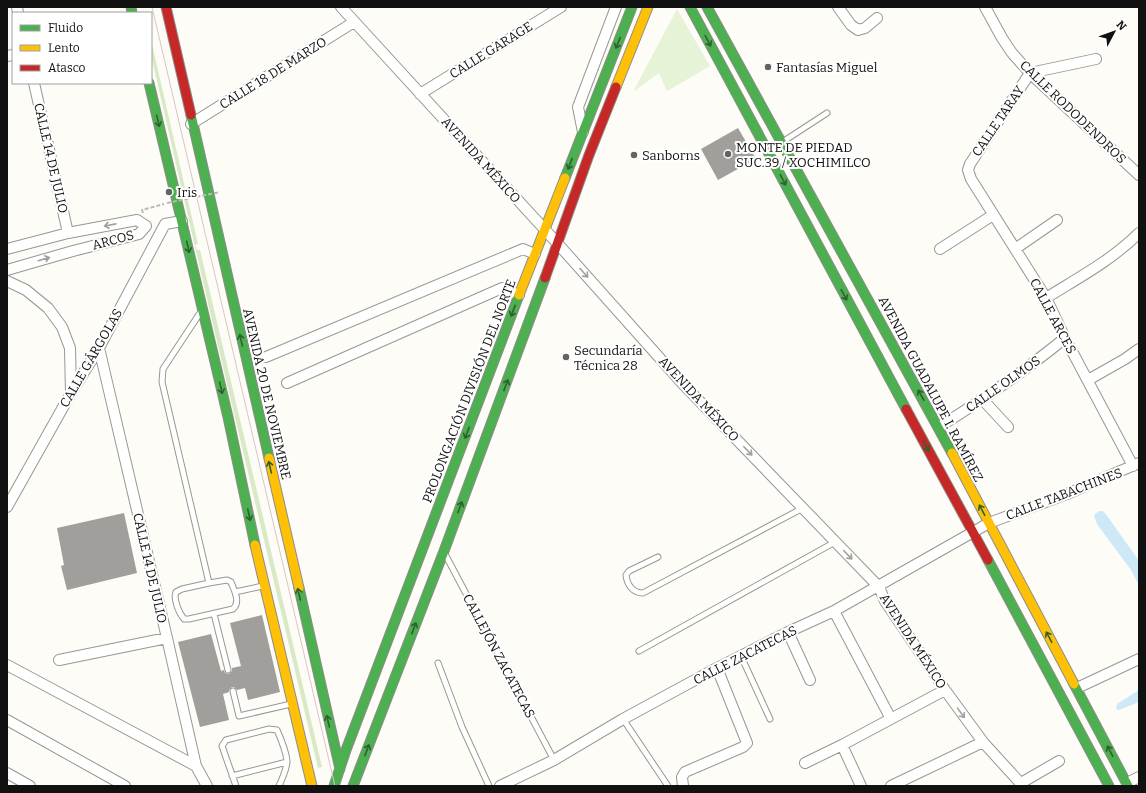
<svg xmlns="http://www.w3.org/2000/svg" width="1146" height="793" font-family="Bitter,serif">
<rect width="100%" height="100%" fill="#fdfcf7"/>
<path fill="#e7f3d7" d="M677,9L710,66L667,91L659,73L633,92Z"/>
<path fill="#d8eac5" d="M151,40L198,244L195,245L197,250H200L322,767L318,768L210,312L151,55Z"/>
<path fill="#cde8f7" d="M1099,511H1103L1108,517L1139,561V585L1131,570L1097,524L1094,515Z
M1139,690V702L1119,710L1116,709L1117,704Z"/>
<path fill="#a19f9c" d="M738,128L756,159L718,180L701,149Z
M124,513L137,573L67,590L61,566L64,565L57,528Z
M262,615L280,692L248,700L245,688L237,690L234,687H232L229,690V692L223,694L229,720L200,727L178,642L211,634L221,671L224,670L225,673L229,674L232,671V668L241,666L230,623Z"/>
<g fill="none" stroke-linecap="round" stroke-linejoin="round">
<defs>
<path id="lane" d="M784,141L827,113
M200,313L163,369L162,382L209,583L227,580L231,582C234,590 241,602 233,609L189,619H184C179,613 173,599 176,592L182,589L209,583
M445,554L554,760
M658,557L629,571L626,575C627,585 633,593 643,593L803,508
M235,592L263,586
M214,614L228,670
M639,651L835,542
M741,656L770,719
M438,663L462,727L489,786
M233,691L239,716L291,704
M623,719L668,786
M232,776L287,762
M236,786L222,746L226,740L269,729L277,730C281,739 286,751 287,761C287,769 282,779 279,786"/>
<path id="street" d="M17,7L18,13
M341,7L558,244L682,383L879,587L885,601L945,690L983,742L1023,786
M838,7L851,25L858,30L865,28L877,18
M985,7L1002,38L1012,53L1030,73L1139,175
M7,56L13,55
M1096,59L1030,73L970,164L968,170L971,179L1046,298L1065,338L1133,466
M34,83L68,233
M420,94L561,7
M191,124L354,22
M583,132L578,107L616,7
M7,249L68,233L137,220L146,226
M940,249L993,215
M1015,249L1057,220
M7,270L73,251L139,234L146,226
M7,281L26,290L48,308L62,327L70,348L71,393
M1046,298C1078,278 1112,260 1139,233
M99,348L167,638L196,766L207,786
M266,357L523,249L535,254
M1088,380L1125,359L1139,349
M287,383L502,288L519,295
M983,400L1008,427
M939,427C982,400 1025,371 1065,338
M7,507L71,393L99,348L165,224L182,221
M834,611L891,719
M788,632L810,680
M59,660L167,638
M7,665L196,766
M1077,688L1139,659
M7,720L125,786
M842,745L861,786
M805,763L842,745L945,690
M7,773L30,786
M1021,783L1059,761
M1127,783L1139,777
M500,786L554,760L623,719L717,668L788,632L834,611L989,523L1067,494L1139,463
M683,786L682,777L685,772L743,747L747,743L717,668
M891,786L983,742"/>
<path id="fast" d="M131,7L132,13
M690,7L906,409
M707,7L952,453
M149,83L228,417L255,545
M191,115L269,458
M565,178L632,7
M988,560L1109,786
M299,588L340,769
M1074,684L1128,786
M334,786L346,750L519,295
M353,786L444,551L545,278"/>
<path id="slow" d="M616,87L648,7
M519,295L565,178
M952,453L1074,684
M269,458L299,588
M255,545L312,786"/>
<path id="jam" d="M166,7L191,115
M545,278L589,155L616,87
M906,409L988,560"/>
</defs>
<use href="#lane" stroke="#979795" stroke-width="7"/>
<use href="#street" stroke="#979795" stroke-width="12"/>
<use href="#fast" stroke="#8e8d8b" stroke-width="11"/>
<use href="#slow" stroke="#8e8d8b" stroke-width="11"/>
<use href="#jam" stroke="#8e8d8b" stroke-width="11"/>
<path stroke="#b9b9b8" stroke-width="2" stroke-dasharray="4 2" stroke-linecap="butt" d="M143,213L142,210L164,204"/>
<use href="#lane" stroke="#fffffe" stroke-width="5"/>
<use href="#street" stroke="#fffffe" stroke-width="10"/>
<use href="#fast" stroke="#4caf50" stroke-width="9"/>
<use href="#slow" stroke="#ffc107" stroke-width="9"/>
<use href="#jam" stroke="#c62828" stroke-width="9"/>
<path stroke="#d9c6c7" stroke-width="1" d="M152,7L335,786"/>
<path stroke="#b9b9b8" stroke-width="2" stroke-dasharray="4 2" stroke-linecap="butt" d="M167,203L220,192"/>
</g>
<defs><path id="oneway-shaft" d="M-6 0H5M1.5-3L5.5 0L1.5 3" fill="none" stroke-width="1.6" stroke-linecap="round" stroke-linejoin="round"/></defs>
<g stroke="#2e6030">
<use href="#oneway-shaft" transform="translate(708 41) rotate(62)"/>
<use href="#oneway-shaft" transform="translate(618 43) rotate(112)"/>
<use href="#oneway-shaft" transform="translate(158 121) rotate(76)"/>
<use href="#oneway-shaft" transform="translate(570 164) rotate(111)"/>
<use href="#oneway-shaft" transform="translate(783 180) rotate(62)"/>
<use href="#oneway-shaft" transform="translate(188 247) rotate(77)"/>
<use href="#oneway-shaft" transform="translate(844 295) rotate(62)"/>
<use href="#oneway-shaft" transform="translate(513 311) rotate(111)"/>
<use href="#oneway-shaft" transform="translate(241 340) rotate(-103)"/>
<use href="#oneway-shaft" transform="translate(506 385) rotate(-69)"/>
<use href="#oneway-shaft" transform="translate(221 388) rotate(77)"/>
<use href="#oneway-shaft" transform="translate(921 395) rotate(-119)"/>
<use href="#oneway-shaft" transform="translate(467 433) rotate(111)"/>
<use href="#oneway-shaft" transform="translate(926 446) rotate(62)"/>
<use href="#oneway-shaft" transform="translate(270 467) rotate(-103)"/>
<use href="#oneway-shaft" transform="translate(460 507) rotate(-69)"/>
<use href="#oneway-shaft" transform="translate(982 510) rotate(-118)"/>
<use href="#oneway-shaft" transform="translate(249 515) rotate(78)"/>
<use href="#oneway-shaft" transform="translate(299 594) rotate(-103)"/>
<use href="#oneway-shaft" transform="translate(414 628) rotate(-69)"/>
<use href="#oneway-shaft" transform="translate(1049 637) rotate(-118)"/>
<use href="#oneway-shaft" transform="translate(328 721) rotate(-103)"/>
<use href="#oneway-shaft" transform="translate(367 750) rotate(-69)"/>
<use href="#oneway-shaft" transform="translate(1110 751) rotate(-118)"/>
</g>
<g stroke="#a0a09f">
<use href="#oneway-shaft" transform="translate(110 225) rotate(169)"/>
<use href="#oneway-shaft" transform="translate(44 259) rotate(-16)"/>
<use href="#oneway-shaft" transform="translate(584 273) rotate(48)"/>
<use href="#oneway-shaft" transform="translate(748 451) rotate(46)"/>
<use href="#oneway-shaft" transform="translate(848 555) rotate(46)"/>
<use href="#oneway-shaft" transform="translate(961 713) rotate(54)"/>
</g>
<g fill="#646362" stroke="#fff" stroke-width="1.5">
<circle cx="768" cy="67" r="4"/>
<circle cx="728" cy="154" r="4"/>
<circle cx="634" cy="155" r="4"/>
<circle cx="169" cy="192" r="4"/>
<circle cx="566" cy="357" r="4"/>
</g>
<g text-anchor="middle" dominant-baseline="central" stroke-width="4" stroke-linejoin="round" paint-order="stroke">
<g font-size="13" fill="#111" stroke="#fff">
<text transform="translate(491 50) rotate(-32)">CALLE GARAGE</text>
<text transform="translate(273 73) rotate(-32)">CALLE 18 DE MARZO</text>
<text transform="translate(1073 112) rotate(44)">CALLE RODODENDROS</text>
<text transform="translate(998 121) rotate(-56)">CALLE TARAY</text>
<text transform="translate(51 158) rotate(77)">CALLE 14 DE JULIO</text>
<text transform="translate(481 160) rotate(48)">AVENIDA MÉXICO</text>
<text transform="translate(113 240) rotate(-15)">ARCOS</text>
<text transform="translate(1053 316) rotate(62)">CALLE ARCES</text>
<text transform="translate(91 358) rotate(-60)">CALLE GÁRGOLAS</text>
<text transform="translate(1003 384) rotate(-35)">CALLE OLMOS</text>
<text transform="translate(931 389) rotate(62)">AVENIDA GUADALUPE I. RAMÍREZ</text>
<text transform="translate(469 391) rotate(-69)">PROLONGACIÓN DIVISIÓN DEL NORTE</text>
<text transform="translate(267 394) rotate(77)">AVENIDA 20 DE NOVIEMBRE</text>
<text transform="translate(699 399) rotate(47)">AVENIDA MÉXICO</text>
<text transform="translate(1064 494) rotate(-21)">CALLE TABACHINES</text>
<text transform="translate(150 568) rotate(77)">CALLE 14 DE JULIO</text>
<text transform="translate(913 641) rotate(57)">AVENIDA MÉXICO</text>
<text transform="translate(745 655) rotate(-27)">CALLE ZACATECAS</text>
<text transform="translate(499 656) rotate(62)">CALLEJÓN ZACATECAS</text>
</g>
<g font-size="13" fill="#111" stroke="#fff" text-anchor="start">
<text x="776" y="67">Fantasías Miguel</text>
<text x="736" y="147">MONTE DE PIEDAD<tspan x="736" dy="15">SUC.39 / XOCHIMILCO</tspan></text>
<text x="642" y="155">Sanborns</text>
<text x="177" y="192">Iris</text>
<text x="574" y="350">Secundaría<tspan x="574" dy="15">Técnica 28</tspan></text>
</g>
</g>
<rect width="1146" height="793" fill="none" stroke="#111111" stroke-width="16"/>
<rect x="12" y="12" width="140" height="72" fill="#ffffff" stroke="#a0a0a0"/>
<rect x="20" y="25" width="20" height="6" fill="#4caf50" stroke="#a0a0a0"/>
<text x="48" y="32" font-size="12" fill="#111111">Fluido</text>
<rect x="20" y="45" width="20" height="6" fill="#ffc107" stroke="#a0a0a0"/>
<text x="48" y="52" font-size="12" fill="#111111">Lento</text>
<rect x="20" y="65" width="20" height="6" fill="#c62828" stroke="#a0a0a0"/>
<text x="48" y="72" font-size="12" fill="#111111">Atasco</text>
<g transform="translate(1114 32) rotate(49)" stroke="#ffffff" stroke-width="3" paint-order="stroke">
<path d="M0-3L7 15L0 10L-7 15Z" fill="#111111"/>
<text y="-6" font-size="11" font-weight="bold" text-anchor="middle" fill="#111111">N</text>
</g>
</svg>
